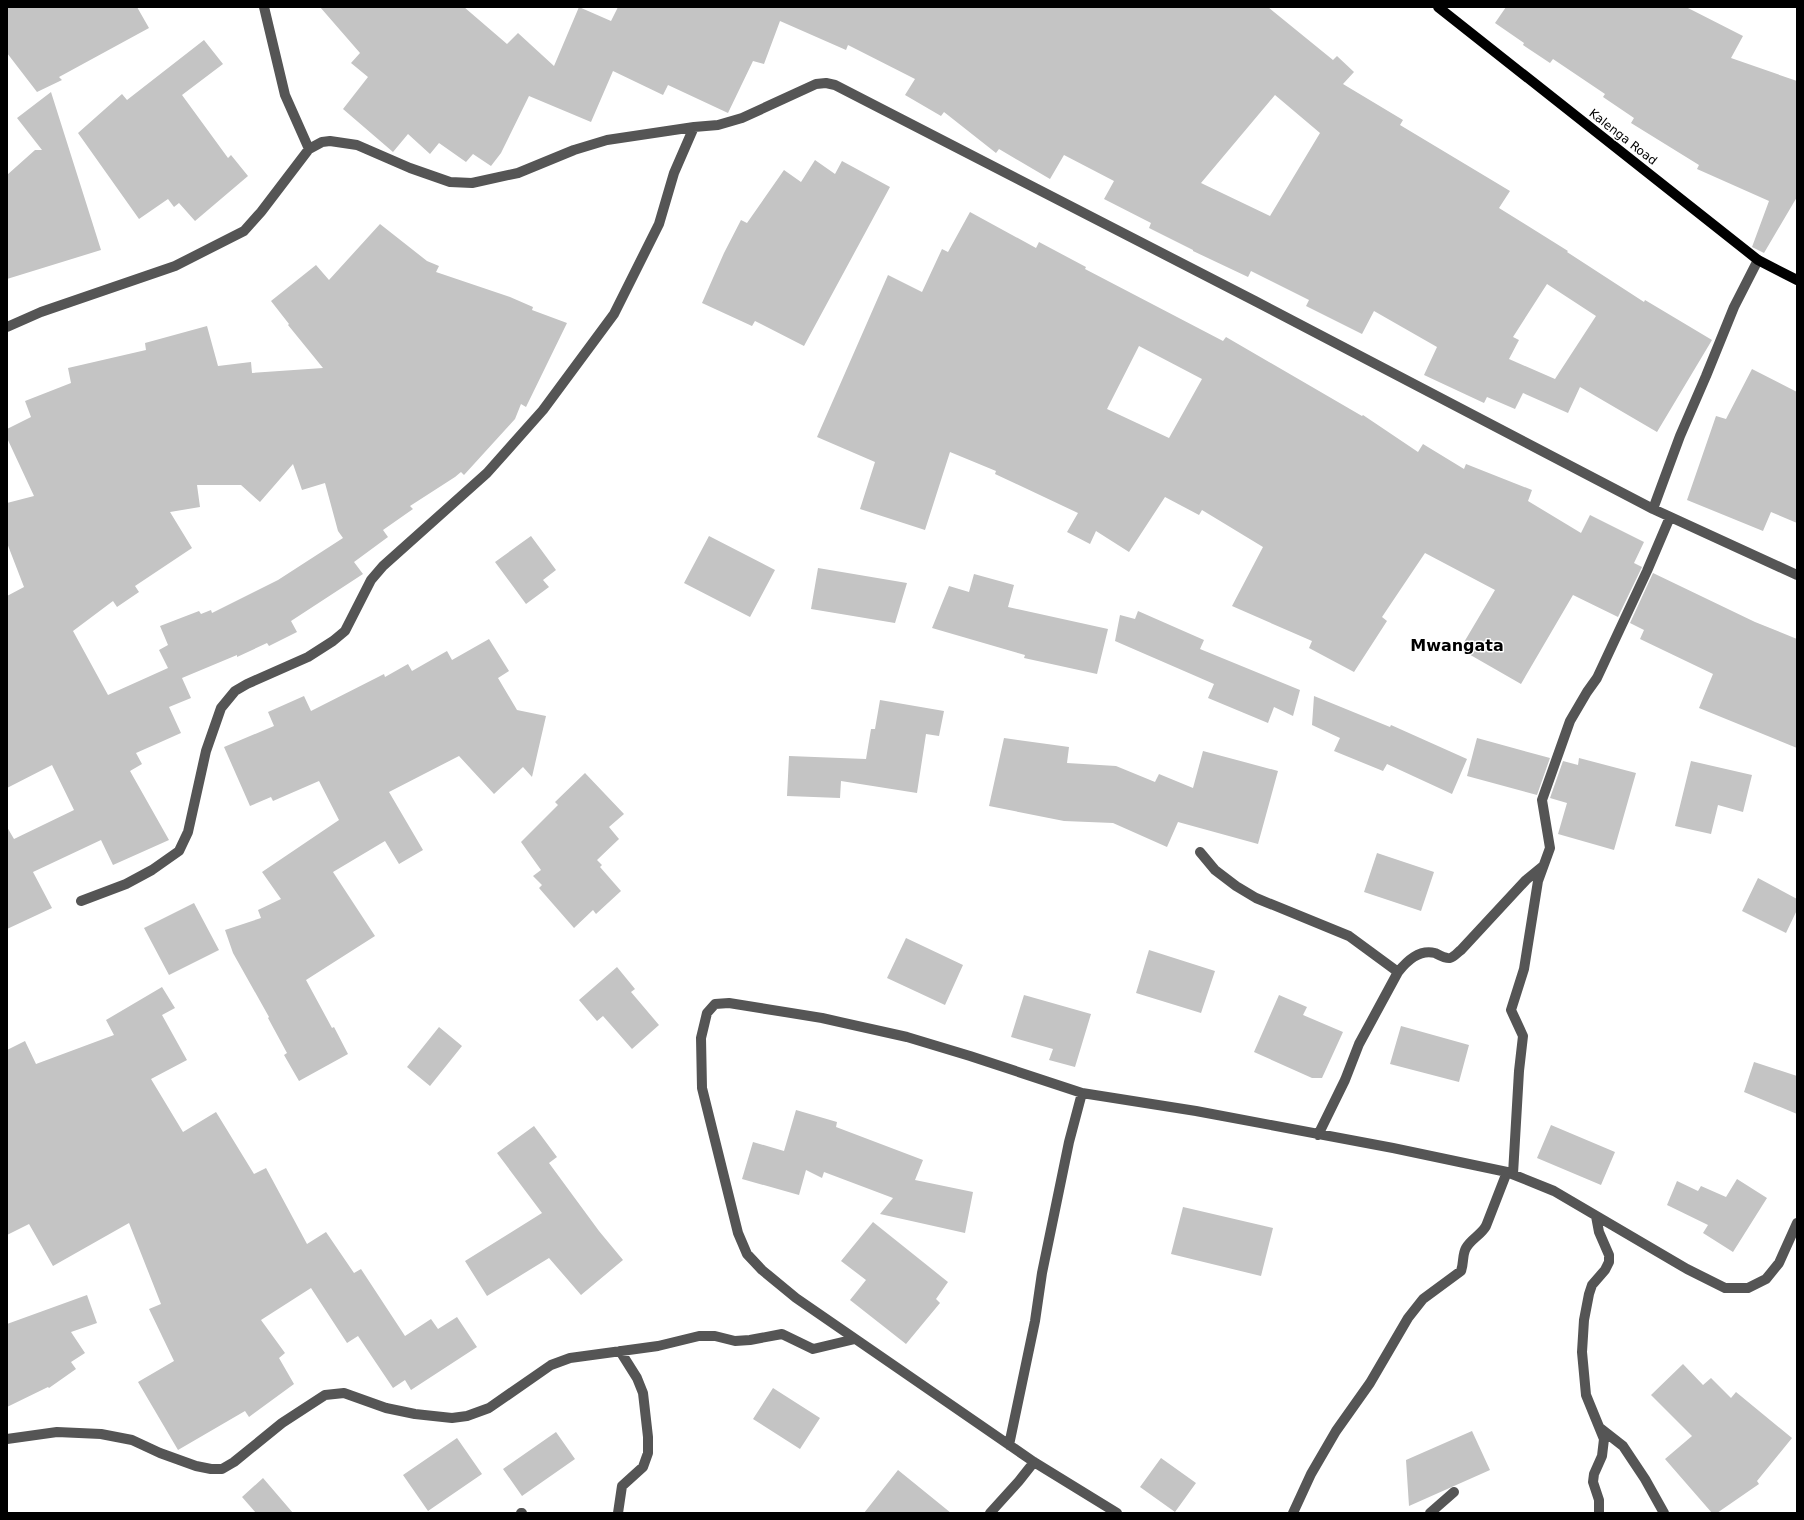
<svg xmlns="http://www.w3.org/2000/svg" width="1804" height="1520" font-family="'DejaVu Sans',sans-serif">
<rect width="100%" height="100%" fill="#fff"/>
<path fill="#c4c4c4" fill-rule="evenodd" d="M7,7H137L149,28L59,77L62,80L37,92L7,53Z
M320,7H464L507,44L518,33L554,66L579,7L611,21L618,7H1268L1333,60L1337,56L1354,72L1343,84L1403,120L1400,125L1510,191L1499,208L1568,251L1567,252L1644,302L1645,300L1712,340L1657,432L1580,387L1568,413L1523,393L1515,409L1487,397L1484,403L1424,375L1437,347L1374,311L1362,334L1306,306L1309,300L1251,271L1248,277L1193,251V250L1149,228L1151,223L1104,199L1114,181L1064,155L1050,179L999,149L996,153L944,112L941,116L905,95L915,79L848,45L846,50L780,21L764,64L753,61L728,113L668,85L663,95L613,71L591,122L529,96L501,153L491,166L473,154L466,162L439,143L430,154L408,134L393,152L343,109L368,77L351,63L360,53ZM1275,95L1320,133L1270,216L1201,183ZM1547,284L1596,316L1555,379L1509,359L1519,340L1513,337Z
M1506,7H1686L1743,36L1731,58L1797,81V197L1764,253L1752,247L1769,201L1697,169L1699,165L1631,123L1634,118L1603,97L1605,94L1553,59L1550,63L1523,45L1524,43L1495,23Z
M204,40L223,64L182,95L228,158L231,155L248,176L195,221L179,203L174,207L168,199L139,219L78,133L122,94L127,100Z
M51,92L101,250L7,279V175L35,150H42L17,118Z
M815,160L835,174L842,161L890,187L804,346L755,321L752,326L702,303L724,253L741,220L747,223L784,170L801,182Z
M970,212L1036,248L1039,242L1086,267L1085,269L1223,341L1226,337L1362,416L1363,415L1418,452L1423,444L1464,469L1466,464L1532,490L1528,501L1581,533L1590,515L1644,542L1634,563L1642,567L1618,617L1573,595L1521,684L1460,649L1495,590L1425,553L1382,617L1387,621L1354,672L1309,648L1312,641L1232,606L1263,547L1202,510L1199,515L1165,497L1129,552L1096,531L1090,544L1067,532L1078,513L995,474L996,471L950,452L925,530L860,509L875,462L817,437L888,275L922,292L942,249L948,252ZM1139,346L1202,379L1169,438L1107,409Z
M380,224L427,261L439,266L436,272L510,297L533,307L532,310L567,323L526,407L521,404L515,419L464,475L461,472L455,477L410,506L413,509L383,530L388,537L354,562L363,574L291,621L297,632L269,646L267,643L237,657V655L182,678L191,698L169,707L181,733L136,753L142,764L130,771L169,840L113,865L101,840L33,872L52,908L7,929V827L14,839L74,810L52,765L7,788V596L24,587L7,543V503L34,496L7,438V429L31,417L25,401L71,383L68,368L146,350L145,343L207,326L218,366L251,362L252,373L323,368L288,325L289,324L271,301L316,265L329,280ZM293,464L302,490L325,483L338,531L343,538L278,580L212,613L211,610L201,614L199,611L160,626L168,645L159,650L168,668L108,695L73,631L113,601L117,607L139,592L135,586L192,548L170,512L200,507L197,485H241L260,502Z
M1752,369L1797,392V523L1771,512L1763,531L1687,500L1716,416L1726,419Z
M531,536L556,570L543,580L549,587L526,604L495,562Z
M709,536L775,570L750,617L684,583Z
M818,568L907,583L895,623L811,609Z
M1653,573L1755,622L1797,639V748L1699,708L1713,674L1640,639L1644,630L1630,623Z
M974,574L1014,585L1008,607L1108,629L1097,674L1024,658L1025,655L932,628L949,586L969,592Z
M1138,611L1204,640L1200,649L1300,690L1293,716L1274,707L1268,723L1208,698L1214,684L1115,641L1120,615L1135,619Z
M489,639L509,671L498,678L517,710L546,716L532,777L523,767L494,794L459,756L389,792L423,850L399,864L385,841L333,872L375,936L306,980L332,1028L334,1027L348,1054L299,1081L284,1055L287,1053L268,1018L269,1017L233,953L225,930L261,918L258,910L281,899L262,872L339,820L319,781L273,801L271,797L250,806L224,747L274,726L268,712L304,696L311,711L384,674L385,677L408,664L412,671L447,651L452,660Z
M1314,696L1390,727L1391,725L1467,759L1452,794L1387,764L1383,771L1334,751L1340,738L1312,725Z
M880,700L944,711L939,736L926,734L917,793L841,781L840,798L787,796L789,756L866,759L871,729H875Z
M1004,738L1069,747L1067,763L1116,766L1155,782L1159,774L1193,788L1203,751L1278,771L1258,844L1178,822L1167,847L1113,823L1064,821L989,806Z
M1477,738L1550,758L1537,795L1467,776Z
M1579,758L1636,773L1614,850L1558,834L1567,803L1550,798L1563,761L1578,765Z
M1691,761L1752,775L1743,812L1718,805L1711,834L1675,826Z
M585,773L624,814L609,827L619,839L597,860L602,865L600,867L621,891L596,914L593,910L574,928L539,888L542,885L533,876L541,870L521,842L558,805L555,802Z
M1377,853L1434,872L1421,911L1364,892Z
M1758,878L1797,899V910L1786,933L1742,911Z
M194,903L219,950L169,975L144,928Z
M906,938L963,965L945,1005L887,978Z
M1149,950L1215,971L1201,1013L1136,993Z
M617,967L635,989L631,992L659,1025L632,1049L603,1016L597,1021L579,1000Z
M162,987L175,1008L162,1015L187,1060L151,1079L183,1132L216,1112L254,1174L266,1168L307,1244L326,1232L354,1273L361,1269L405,1336L431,1319L438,1329L457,1317L477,1347L411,1390L405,1380L393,1388L358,1336L347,1343L311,1288L261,1320L285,1353L279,1358L294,1384L249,1417L245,1411L178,1450L138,1382L174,1361L149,1309L161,1304L129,1223L53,1266L29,1224L7,1235V1050L25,1041L36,1064L114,1035L106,1020Z
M1024,995L1091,1014L1075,1067L1049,1060L1053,1049L1011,1037Z
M1279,995L1307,1007L1303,1015L1343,1032L1322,1078H1312L1254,1052Z
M1401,1026L1469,1045L1459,1082L1390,1064Z
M439,1027L462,1046L430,1086L407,1067Z
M1754,1062L1797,1076V1114L1744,1092Z
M796,1110L837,1122L836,1127L923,1160L915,1180L973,1192L965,1233L880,1214L893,1198L824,1172L822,1178L806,1170L799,1195L742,1179L753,1142L784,1151Z
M1551,1125L1615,1152L1601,1185L1537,1158Z
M534,1126L557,1157L549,1163L599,1231L623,1260L581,1295L549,1258L487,1296L465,1261L542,1213L497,1153Z
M1737,1179L1767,1198L1733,1252L1703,1233L1708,1225L1667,1205L1677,1181L1698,1191L1701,1186L1726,1197Z
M1183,1207L1273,1228L1261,1276L1171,1254Z
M873,1222L948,1282L936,1299L940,1303L906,1344L850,1300L866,1280L841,1261Z
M87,1295L97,1323L71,1332L85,1353L71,1362L76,1369L49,1388L48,1387L7,1407V1324Z
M1683,1364L1703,1385L1711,1378L1731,1398L1736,1392L1792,1438L1757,1481L1759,1484L1717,1513H1712L1665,1459L1692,1436L1651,1395Z
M773,1388L820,1418L800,1449L753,1419Z
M1472,1431L1490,1470L1409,1506L1406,1460Z
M556,1432L575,1459L522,1496L503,1469Z
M457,1438L482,1474L428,1511L403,1475Z
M1161,1458L1196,1483L1175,1512L1140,1487Z
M898,1470L951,1513H864Z
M263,1478L293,1513H256L242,1497Z"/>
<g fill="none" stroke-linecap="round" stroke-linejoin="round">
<path stroke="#555" stroke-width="10" d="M264,7L285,95L309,149
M7,327L41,312L175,266L244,231L261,212L309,149L322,142L330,141L357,145L410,168L450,182L472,183L518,173L574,150L607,140L694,127L718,125L742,118L816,84L826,83L835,85L1255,301L1653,509L1797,575
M1653,509L1680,436L1706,376L1734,307L1758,260
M1200,852L1215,870L1236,886L1256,898L1349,936L1398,972
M81,901L126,884L152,870L179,851L188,832L206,751L221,708L235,691L247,684L308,657L333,641L345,631L371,580L383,566L487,473L543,410L614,314L659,224L674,173L694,127
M1318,1135L1345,1080L1359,1044L1398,972C1407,961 1419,949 1435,953C1439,955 1446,959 1450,958C1454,957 1458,952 1461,950L1526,880L1543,866
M1513,1174L1519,1071L1523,1036L1511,1010L1524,969L1538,881L1550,848L1542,800L1570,721L1587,692L1597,678L1647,571L1670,517
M1596,1216L1599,1232L1609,1255V1262L1605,1270L1592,1285L1589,1294L1584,1320L1582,1352L1586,1395L1604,1439L1602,1456L1594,1474L1593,1482L1599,1500V1513
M1600,1428L1623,1446L1645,1479L1664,1513
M7,1439L57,1432L101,1434L132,1440L160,1453L196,1466L211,1469H222L234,1462L282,1423L325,1395L344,1393L386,1408L415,1414L452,1418L467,1416L489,1408L551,1365L570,1358L658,1346L699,1336H715L735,1341L750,1340L782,1334L813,1349L855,1339
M1009,1445L1035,1321L1042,1273L1069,1142L1082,1093
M521,1513H522
M618,1513L622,1486L643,1467L648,1453V1437L643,1393L637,1378L620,1351
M990,1513L1019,1481L1034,1462
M1117,1513L1034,1462L796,1298L762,1270L747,1254L738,1233L702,1088L701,1038L707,1013L715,1004L729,1003L822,1018L907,1037L970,1056L1082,1093L1196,1111L1393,1148L1507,1172L1554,1191L1687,1269L1725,1288H1748L1766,1279L1779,1263L1797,1223
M1293,1513L1311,1474L1336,1431L1370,1383L1408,1318L1423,1299L1461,1271C1464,1263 1462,1255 1466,1248C1471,1239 1481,1235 1486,1226L1507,1172
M1430,1513L1454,1492"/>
<path stroke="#000" stroke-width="10" d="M1438,7L1758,260L1797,280"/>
</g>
<g text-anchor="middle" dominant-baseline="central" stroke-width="3" stroke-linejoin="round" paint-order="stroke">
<g font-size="12" fill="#000" stroke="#fff">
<text transform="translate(1623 137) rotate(38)">Kalenga Road</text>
</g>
<g font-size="16" font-weight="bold" fill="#000" stroke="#fff">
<text x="1457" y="645">Mwangata</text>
</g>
</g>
<rect width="1804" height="1520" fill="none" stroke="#000000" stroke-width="16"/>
</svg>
